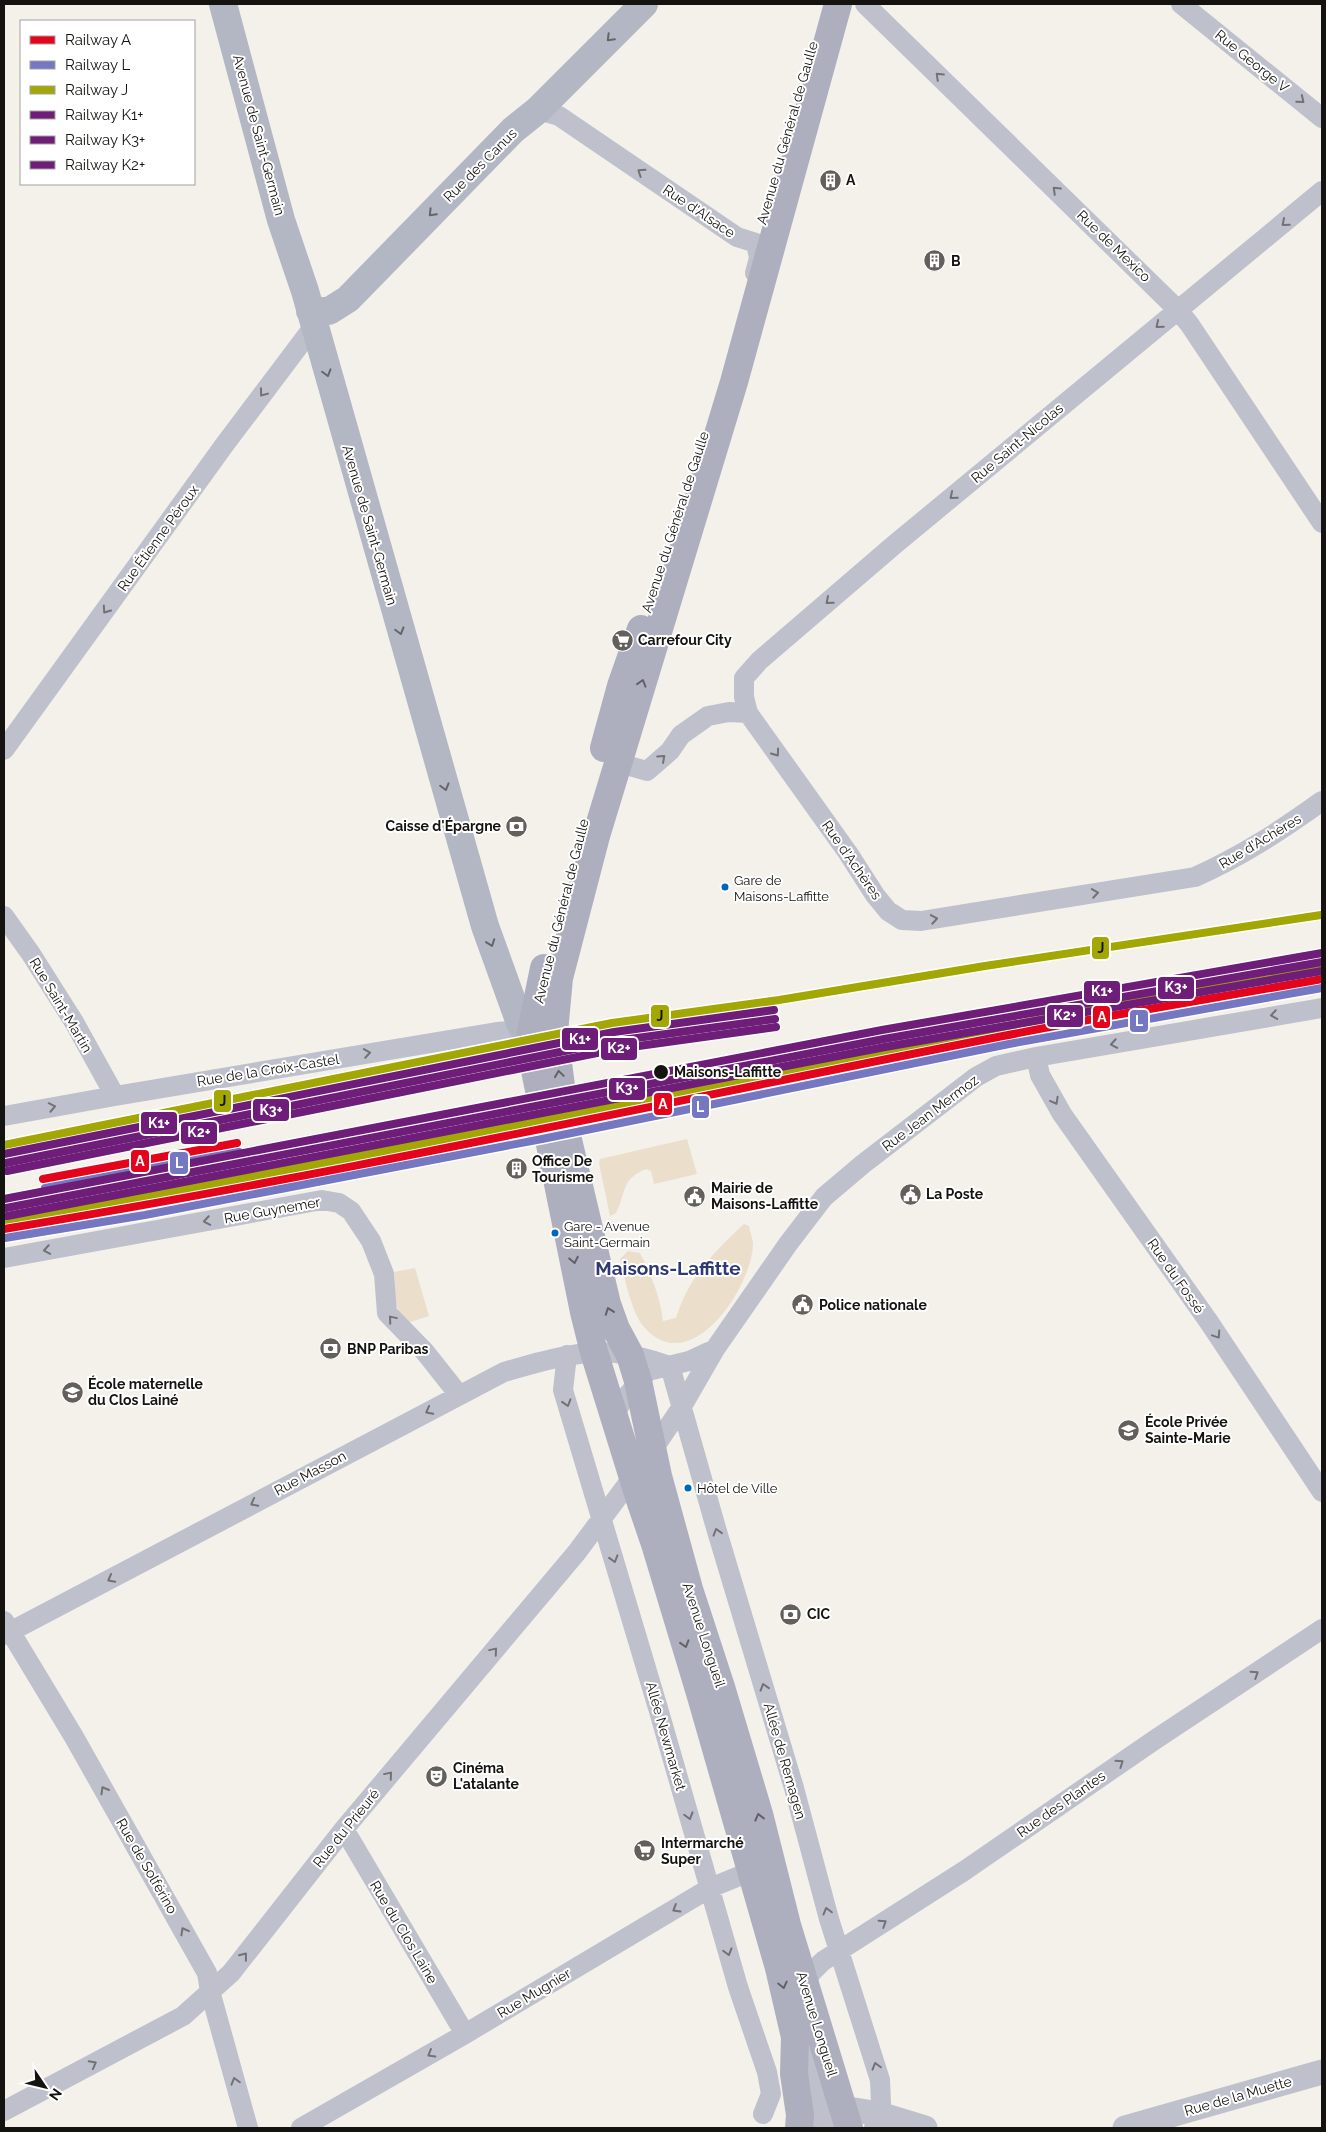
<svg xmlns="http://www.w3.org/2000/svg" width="1326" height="2132" font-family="Raleway,sans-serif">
<rect width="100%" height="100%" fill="#f4f0ea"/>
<path fill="#ebdecb" d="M687,1139L697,1174L654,1184L651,1171L646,1169C620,1180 627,1192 616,1213L610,1216L599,1163L600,1159Z
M744,1224L749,1226C750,1232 753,1239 753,1245C751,1289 690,1380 644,1327C631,1312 625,1278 620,1259L628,1251L640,1253C651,1275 660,1296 663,1321L676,1318C688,1278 714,1252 744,1224Z
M415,1268L429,1316L407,1323C391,1304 396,1295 394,1272Z"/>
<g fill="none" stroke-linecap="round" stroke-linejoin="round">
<path stroke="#bec0cb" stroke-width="20" d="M865,4L1178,310L1190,325L1322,523
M1181,4L1322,118
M538,110L559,116L737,237L756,243L759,258L755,273
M1322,191L894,545L759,661L744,678V697L748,713L848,853L875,895L888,911L902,920L921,921L1195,877C1242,856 1280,831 1322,801
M4,750L225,444L314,326
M611,752L619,763L647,771L670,751L681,735L708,716L729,712L748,713
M4,916L31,954L74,1022L115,1096
M1036,1057L1040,1075L1062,1114L1209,1322L1322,1492
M4,1116L115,1096L497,1032L511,1031L529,1041
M4,1258L322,1200L339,1203L351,1211L371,1241L384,1274L387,1313L425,1352L459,1395
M567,1355L563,1390L658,1708L738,1987L767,2072L771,2094L763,2114
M670,1366L716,1528L794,1788L829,1919L880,2080L881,2104L874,2128
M614,1416L621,1403L648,1371L689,1361L715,1349
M4,1621L74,1737L207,1973L210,1991L248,2128
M4,1635L504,1372C545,1360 586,1347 629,1355C643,1357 657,1362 670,1366
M344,1829L465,2034
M804,1984L812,1972L823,1961L964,1871L1156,1739L1322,1629
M4,2111L183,2016L231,1973L344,1829L577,1552L652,1451L681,1408L715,1349L788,1244L824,1197L863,1164L976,1077L996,1066L1036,1057L1322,1008
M301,2128L465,2034L710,1888L764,1866"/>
<path stroke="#bec0cb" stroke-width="25" d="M800,2051L823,2128
M843,2108L879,2114L925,2128
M1125,2128L1322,2072"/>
<path stroke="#b3b7c4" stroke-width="28" d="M223,4L281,220L305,291L485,926L520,1023L529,1041
M310,311H329L348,299L513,130L538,110L644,4"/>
<path stroke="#adafbf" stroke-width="28" d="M838,4L734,382L596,836L559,978L554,1032L568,1140L607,1304L616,1329L630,1355L638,1381L658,1476L689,1589L721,1687L759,1814L787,1925L849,2128
M604,748L621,686L641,629
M544,968L529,1041L584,1312L594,1352L640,1500L655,1544L700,1693L779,1968L795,2037L794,2074L800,2115L799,2128"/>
<defs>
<path id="rail-1" d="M43,1179L237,1143
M4,1229C339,1174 671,1101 1003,1036C1109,1015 1216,998 1322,979"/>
<path id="rail-2" d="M45,1188L239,1152
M5,1238L145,1215L542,1139L1009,1044L1322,988"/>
<path id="rail-3" d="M4,1145L612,1023L779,1000L985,966L1321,915
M4,1220C338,1165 670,1092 1002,1027C1108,1006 1214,989 1320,970"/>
<path id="rail-4" d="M4,1154L614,1032L774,1010
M4,1199L882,1030L1322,953"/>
<path id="rail-5" d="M6,1163L615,1041L775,1019
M6,1208L884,1039L1322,962"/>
<path id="rail-6" d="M7,1171L617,1049L776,1027
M7,1216L885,1047L1322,971"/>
</defs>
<use href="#rail-1" stroke="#fff" stroke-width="11"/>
<use href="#rail-2" stroke="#fff" stroke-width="11"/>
<use href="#rail-3" stroke="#fff" stroke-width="11"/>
<use href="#rail-4" stroke="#fff" stroke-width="11"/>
<use href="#rail-5" stroke="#fff" stroke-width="11"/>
<use href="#rail-6" stroke="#fff" stroke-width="11"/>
<use href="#rail-1" stroke="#e3051c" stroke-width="8"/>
<use href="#rail-2" stroke="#7577c0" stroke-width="8"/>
<use href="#rail-3" stroke="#a3a703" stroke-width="8"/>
<use href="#rail-4" stroke="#6e1e78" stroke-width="8"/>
<use href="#rail-5" stroke="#6e1e78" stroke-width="8"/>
<use href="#rail-6" stroke="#6e1e78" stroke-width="8"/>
</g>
<defs><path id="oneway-chevron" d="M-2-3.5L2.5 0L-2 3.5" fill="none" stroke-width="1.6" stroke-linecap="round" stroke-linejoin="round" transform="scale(1.25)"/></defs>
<g stroke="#64656a">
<use href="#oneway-chevron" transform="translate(610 38) rotate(135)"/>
<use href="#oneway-chevron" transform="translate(432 213) rotate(134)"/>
<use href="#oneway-chevron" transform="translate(327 373) rotate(74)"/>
<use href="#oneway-chevron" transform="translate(400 631) rotate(74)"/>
<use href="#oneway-chevron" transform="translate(445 787) rotate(74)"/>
<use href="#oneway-chevron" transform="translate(491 943) rotate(70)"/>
</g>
<g stroke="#727276">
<use href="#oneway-chevron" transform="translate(939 76) rotate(-136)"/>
<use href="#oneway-chevron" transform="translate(1301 100) rotate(39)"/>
<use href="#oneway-chevron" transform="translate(641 172) rotate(-146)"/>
<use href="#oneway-chevron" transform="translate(1056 190) rotate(-136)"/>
<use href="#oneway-chevron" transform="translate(1285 223) rotate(139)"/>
<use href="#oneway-chevron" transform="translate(1159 325) rotate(140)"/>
<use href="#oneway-chevron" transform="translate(263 393) rotate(127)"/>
<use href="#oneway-chevron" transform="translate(953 496) rotate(140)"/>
<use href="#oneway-chevron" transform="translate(829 601) rotate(139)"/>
<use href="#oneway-chevron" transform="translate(106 610) rotate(125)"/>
<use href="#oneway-chevron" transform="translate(776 753) rotate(54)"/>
<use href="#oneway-chevron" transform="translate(662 758) rotate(-42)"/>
<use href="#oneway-chevron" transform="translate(1095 893) rotate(-9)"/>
<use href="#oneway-chevron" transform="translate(934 919) rotate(-10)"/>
<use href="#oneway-chevron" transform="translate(1274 1015) rotate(171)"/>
<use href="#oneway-chevron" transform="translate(1114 1044) rotate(170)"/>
<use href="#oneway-chevron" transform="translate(367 1053) rotate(-9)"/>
<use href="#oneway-chevron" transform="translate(1055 1101) rotate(61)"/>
<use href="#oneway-chevron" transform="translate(52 1107) rotate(-11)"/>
<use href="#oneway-chevron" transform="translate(207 1221) rotate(170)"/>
<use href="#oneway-chevron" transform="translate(47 1250) rotate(170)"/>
<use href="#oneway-chevron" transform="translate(392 1319) rotate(-130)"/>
<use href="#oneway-chevron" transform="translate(1217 1335) rotate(56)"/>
<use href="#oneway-chevron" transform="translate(567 1403) rotate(73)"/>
<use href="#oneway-chevron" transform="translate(429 1411) rotate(152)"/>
<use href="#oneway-chevron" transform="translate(254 1503) rotate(152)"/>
<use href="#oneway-chevron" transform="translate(717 1532) rotate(-107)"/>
<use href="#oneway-chevron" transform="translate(614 1559) rotate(73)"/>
<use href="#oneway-chevron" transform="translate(111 1579) rotate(152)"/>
<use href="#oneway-chevron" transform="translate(494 1651) rotate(-50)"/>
<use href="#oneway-chevron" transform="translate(1255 1674) rotate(-33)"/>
<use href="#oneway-chevron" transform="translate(764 1687) rotate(-107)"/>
<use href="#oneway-chevron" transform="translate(1120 1763) rotate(-34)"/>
<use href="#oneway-chevron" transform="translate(389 1775) rotate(-50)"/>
<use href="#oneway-chevron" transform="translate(104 1790) rotate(-120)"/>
<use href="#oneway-chevron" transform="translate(689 1816) rotate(74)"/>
<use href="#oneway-chevron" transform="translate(676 1909) rotate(149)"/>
<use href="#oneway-chevron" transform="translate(827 1911) rotate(-105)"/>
<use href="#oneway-chevron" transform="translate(883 1923) rotate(-33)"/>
<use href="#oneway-chevron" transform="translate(184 1931) rotate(-119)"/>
<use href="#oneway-chevron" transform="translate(728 1952) rotate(74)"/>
<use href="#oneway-chevron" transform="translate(244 1956) rotate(-52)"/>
<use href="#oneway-chevron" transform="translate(431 2054) rotate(150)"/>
<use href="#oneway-chevron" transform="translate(93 2064) rotate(-28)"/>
<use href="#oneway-chevron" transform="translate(876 2066) rotate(-106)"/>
<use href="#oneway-chevron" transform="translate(235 2081) rotate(-106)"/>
</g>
<g stroke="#616167">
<use href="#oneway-chevron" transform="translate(642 683) rotate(-73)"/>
<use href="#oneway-chevron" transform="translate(559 1074) rotate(-98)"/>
<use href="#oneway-chevron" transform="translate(574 1260) rotate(79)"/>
<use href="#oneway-chevron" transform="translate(609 1311) rotate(-110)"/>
<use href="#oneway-chevron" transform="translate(685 1644) rotate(73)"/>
<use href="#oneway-chevron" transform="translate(759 1817) rotate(-104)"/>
<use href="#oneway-chevron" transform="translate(783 1985) rotate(77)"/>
</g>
<defs>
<symbol id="building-disc" viewBox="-11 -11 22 22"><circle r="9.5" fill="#63605c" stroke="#fff"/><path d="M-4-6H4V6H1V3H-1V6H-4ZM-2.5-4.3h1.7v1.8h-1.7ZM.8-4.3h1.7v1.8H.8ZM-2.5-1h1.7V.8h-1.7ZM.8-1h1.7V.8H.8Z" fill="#fff"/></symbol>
<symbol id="supermarket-disc" viewBox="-11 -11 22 22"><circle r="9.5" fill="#63605c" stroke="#fff"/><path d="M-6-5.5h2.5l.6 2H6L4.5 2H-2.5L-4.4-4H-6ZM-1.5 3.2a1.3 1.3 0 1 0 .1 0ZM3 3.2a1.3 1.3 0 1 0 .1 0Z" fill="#fff"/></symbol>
<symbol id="bank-disc" viewBox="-11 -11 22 22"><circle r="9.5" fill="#63605c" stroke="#fff"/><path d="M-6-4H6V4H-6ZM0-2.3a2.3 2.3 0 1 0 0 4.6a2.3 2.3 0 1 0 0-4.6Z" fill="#fff"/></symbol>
<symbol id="civic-disc" viewBox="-11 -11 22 22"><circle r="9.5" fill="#63605c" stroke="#fff"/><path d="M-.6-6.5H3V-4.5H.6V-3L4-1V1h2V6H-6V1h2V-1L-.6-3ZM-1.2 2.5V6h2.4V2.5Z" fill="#fff"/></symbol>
<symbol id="school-disc" viewBox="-11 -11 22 22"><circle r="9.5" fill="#63605c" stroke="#fff"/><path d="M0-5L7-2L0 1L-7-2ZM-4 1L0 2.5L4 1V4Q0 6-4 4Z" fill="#fff"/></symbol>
<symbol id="theatre-disc" viewBox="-11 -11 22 22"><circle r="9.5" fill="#63605c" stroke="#fff"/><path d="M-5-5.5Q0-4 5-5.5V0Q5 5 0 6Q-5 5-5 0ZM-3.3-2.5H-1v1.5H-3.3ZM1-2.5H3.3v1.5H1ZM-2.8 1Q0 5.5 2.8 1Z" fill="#fff"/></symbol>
</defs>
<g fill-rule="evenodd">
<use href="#building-disc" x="818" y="168" width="25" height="25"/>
<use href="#building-disc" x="922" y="248" width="25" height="25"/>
<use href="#supermarket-disc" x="610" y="628" width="25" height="25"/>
<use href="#bank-disc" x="504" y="814" width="25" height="25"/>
<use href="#building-disc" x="504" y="1156" width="25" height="25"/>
<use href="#civic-disc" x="898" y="1182" width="25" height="25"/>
<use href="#civic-disc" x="682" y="1184" width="25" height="25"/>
<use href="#civic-disc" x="790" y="1292" width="25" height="25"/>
<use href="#bank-disc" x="318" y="1336" width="25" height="25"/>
<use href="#school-disc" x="60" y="1380" width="25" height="25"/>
<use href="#school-disc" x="1116" y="1418" width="25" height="25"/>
<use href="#bank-disc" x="778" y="1602" width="25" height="25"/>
<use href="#theatre-disc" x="424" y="1764" width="25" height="25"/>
<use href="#supermarket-disc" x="632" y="1838" width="25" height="25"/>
</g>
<g fill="#0065bd" stroke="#fff" stroke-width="2">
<circle cx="725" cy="887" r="4.5"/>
<circle cx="555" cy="1233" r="4.5"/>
<circle cx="688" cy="1488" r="4.5"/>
</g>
<circle fill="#15130f" stroke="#fff" stroke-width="2" cx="661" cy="1072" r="8"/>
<g text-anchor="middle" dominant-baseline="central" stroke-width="4" stroke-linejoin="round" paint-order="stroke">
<g font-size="13" fill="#15130f" stroke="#fff" text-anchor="start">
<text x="734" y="880">Gare de<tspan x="734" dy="16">Maisons-Laffitte</tspan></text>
<text x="564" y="1226">Gare - Avenue<tspan x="564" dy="16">Saint-Germain</tspan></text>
<text x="697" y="1488">Hôtel de Ville</text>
</g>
<g font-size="14" fill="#15130f" stroke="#fff">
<text transform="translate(1252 61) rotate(39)">Rue George V</text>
<text transform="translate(787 133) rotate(-74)">Avenue du Général de Gaulle</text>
<text transform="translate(259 135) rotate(75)">Avenue de Saint-Germain</text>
<text transform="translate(480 165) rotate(-45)">Rue des Canus</text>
<text transform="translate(699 211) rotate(34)">Rue d'Alsace</text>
<text transform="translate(1114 246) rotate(44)">Rue de Mexico</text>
<text transform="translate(1017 443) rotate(-40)">Rue Saint-Nicolas</text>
<text transform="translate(675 522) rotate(-72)">Avenue du Général de Gaulle</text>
<text transform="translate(370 525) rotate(74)">Avenue de Saint-Germain</text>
<text transform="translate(158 538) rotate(-54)">Rue Étienne Péroux</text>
<text transform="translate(1260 841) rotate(-31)">Rue d'Achères</text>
<text transform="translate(852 860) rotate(55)">Rue d'Achères</text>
<text transform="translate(561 911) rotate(-76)">Avenue du Général de Gaulle</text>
<text transform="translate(61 1005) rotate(59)">Rue Saint-Martin</text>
<text transform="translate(268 1070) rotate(-9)">Rue de la Croix-Castel</text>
<text transform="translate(930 1113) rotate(-37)">Rue Jean Mermoz</text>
<text transform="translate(272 1210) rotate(-10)">Rue Guynemer</text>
<text transform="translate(1176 1276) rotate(55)">Rue du Fossé</text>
<text transform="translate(310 1473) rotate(-28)">Rue Masson</text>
<text transform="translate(704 1635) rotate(72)">Avenue Longueil</text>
<text transform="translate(666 1736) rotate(74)">Allée Newmarket</text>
<text transform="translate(785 1761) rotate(74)">Allée de Remagen</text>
<text transform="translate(1061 1804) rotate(-35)">Rue des Plantes</text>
<text transform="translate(346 1828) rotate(-51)">Rue du Prieuré</text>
<text transform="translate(147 1866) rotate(60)">Rue de Solférino</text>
<text transform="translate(404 1932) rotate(59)">Rue du Clos Laine</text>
<text transform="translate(534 1993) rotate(-31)">Rue Mugnier</text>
<text transform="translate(817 2024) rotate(73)">Avenue Longueil</text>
<text transform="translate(1238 2096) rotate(-16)">Rue de la Muette</text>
</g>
<g font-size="14" font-weight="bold" fill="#15130f" stroke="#fff" text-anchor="start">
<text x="846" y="180">A</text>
<text x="951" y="261">B</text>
<text x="638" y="640">Carrefour City</text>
<text x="501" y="826" text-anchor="end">Caisse d'Épargne</text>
<text x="532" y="1161">Office De<tspan x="532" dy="16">Tourisme</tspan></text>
<text x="711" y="1188">Mairie de<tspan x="711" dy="16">Maisons-Laffitte</tspan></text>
<text x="926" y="1194">La Poste</text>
<text x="819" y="1305">Police nationale</text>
<text x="347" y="1349">BNP Paribas</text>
<text x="88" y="1384">École maternelle<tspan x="88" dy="16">du Clos Lainé</tspan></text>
<text x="1145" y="1422">École Privée<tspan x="1145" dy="16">Sainte-Marie</tspan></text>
<text x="807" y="1614">CIC</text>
<text x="453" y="1768">Cinéma<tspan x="453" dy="16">L'atalante</tspan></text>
<text x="661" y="1843">Intermarché<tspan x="661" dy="16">Super</tspan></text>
</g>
<g font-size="14" font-weight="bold" fill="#15130f" stroke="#fff" text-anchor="start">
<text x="674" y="1072">Maisons-Laffitte</text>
</g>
<g font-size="19" font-weight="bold" fill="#2e3872" stroke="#fff">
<text x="668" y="1268">Maisons-Laffitte</text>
</g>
</g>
<g stroke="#fff" stroke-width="2">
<rect x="1091" y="936" width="19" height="24" rx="5" fill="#a3a703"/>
<rect x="1157" y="976" width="38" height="24" rx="5" fill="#6e1e78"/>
<rect x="1083" y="980" width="38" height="24" rx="5" fill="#6e1e78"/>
<rect x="1046" y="1004" width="38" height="24" rx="5" fill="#6e1e78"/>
<rect x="650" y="1004" width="20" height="24" rx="5" fill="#a3a703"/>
<rect x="1092" y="1005" width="19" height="24" rx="5" fill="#e3051c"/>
<rect x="1129" y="1009" width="20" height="24" rx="5" fill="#7577c0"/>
<rect x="561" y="1027" width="38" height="24" rx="5" fill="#6e1e78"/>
<rect x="600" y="1037" width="38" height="24" rx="5" fill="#6e1e78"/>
<rect x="608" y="1077" width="38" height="24" rx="5" fill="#6e1e78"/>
<rect x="213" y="1089" width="19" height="24" rx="5" fill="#a3a703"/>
<rect x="653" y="1092" width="20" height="24" rx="5" fill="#e3051c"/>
<rect x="691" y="1095" width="19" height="24" rx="5" fill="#7577c0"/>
<rect x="252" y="1098" width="38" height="24" rx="5" fill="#6e1e78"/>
<rect x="140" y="1111" width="38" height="24" rx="5" fill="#6e1e78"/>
<rect x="180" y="1121" width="38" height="24" rx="5" fill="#6e1e78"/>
<rect x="130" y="1149" width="20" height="24" rx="5" fill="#e3051c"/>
<rect x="169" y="1151" width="20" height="24" rx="5" fill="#7577c0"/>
</g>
<g font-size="14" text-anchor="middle" font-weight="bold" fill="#fff">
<text x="1176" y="992">K3+</text>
<text x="1102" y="996">K1+</text>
<text x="1065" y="1020">K2+</text>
<text x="1102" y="1022">A</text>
<text x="1139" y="1026">L</text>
<text x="580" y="1044">K1+</text>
<text x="619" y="1053">K2+</text>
<text x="627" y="1093">K3+</text>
<text x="663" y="1109">A</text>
<text x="700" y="1112">L</text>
<text x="271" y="1115">K3+</text>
<text x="159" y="1128">K1+</text>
<text x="199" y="1137">K2+</text>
<text x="140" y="1166">A</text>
<text x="179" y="1168">L</text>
</g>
<g font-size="14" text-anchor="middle" font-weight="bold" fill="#111">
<text x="1101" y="953">J</text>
<text x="660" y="1021">J</text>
<text x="223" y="1106">J</text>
</g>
<rect width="1326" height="2132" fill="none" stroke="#15130f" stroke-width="10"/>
<rect x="20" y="20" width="175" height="165" fill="#ffffff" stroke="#a1a19f"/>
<rect x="30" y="36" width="25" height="8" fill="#e3051c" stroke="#a1a19f"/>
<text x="65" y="45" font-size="15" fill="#15130f">Railway A</text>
<rect x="30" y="61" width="25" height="8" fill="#7577c0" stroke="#a1a19f"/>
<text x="65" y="70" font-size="15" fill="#15130f">Railway L</text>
<rect x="30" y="86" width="25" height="8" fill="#a3a703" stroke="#a1a19f"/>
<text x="65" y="95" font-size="15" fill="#15130f">Railway J</text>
<rect x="30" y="111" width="25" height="8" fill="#6e1e78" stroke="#a1a19f"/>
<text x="65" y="120" font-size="15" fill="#15130f">Railway K1+</text>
<rect x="30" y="136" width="25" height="8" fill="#6e1e78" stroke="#a1a19f"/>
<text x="65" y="145" font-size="15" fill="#15130f">Railway K3+</text>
<rect x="30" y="161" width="25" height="8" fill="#6e1e78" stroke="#a1a19f"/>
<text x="65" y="170" font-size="15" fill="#15130f">Railway K2+</text>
<g transform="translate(45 2087) rotate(125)" stroke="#ffffff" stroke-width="4" paint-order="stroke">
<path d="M0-4L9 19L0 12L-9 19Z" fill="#15130f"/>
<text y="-8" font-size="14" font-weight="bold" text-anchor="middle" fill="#15130f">N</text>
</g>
</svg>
